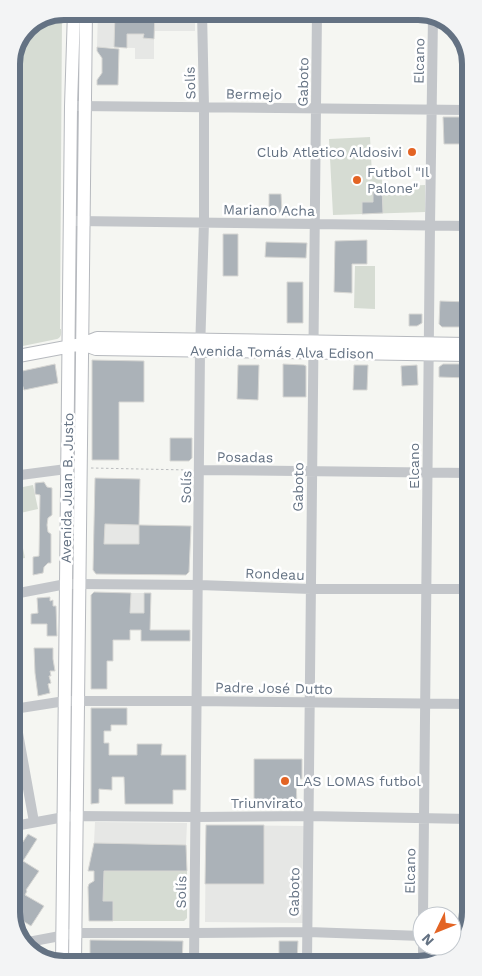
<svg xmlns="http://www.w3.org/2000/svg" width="482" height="976" font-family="'Work Sans',sans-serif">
<rect width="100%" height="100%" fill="#f5f6f2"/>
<path fill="#e6e7e5" d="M98,11H195V31H154V59H135V48L97,47Z
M105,524L139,525V574H103Z
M131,593H151L150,630H130Z
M95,822L187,823L186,845L94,843Z
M206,825L304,826V923L205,922Z"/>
<path fill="#d6dcd3" d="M60,13L62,15L60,329H61C61,333 62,337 57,339L13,348L11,61L27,27Z
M370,137L372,175H382V187L425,185V212L333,215L329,139Z
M355,266H375V309L354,308Z
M33,485L38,509L16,514L25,558L14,560L13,489Z
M94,871H187V918L184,921H113L103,901V888L89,884L94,881Z"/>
<path fill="#abb2b8" stroke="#d7d7d4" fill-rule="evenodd" d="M145,11H155L154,39L143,38L144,34H127V48L114,47L115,13L144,14Z
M171,11H192V21H167V13H170Z
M97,47L119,49L118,85H97V80L102,73V58L97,51Z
M443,117H467V144H444Z
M373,187H382L383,213L362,214V202H373Z
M269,194H281L282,213L269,212Z
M223,234H238V276H223Z
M367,240V264H352V293L334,292L335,241Z
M266,242L307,243L306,258L265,257Z
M287,282H303V323H287Z
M440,301L468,302V327H442L439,324Z
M409,314H422V323L417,326H409Z
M92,360L144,361V402H119V460H92Z
M55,364L58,383L24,390L21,381L13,384V373Z
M283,364L304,365L306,366V397H283Z
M443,364H468V378L439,377V367Z
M238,365H259L258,400L237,399Z
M354,365H368L367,390H353Z
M417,365L418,385L402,386L401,366Z
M170,438H192V458L189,461H170Z
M95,478L140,479L139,525L191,526L189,572L186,575L96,574L93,570ZM105,524L139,525V544H104Z
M44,482L47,487L52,488V515L48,518L47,525L48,532L51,534V563H48L44,567L43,573L33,575V557L39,556L40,495L35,494V483Z
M94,592L131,593L130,613H144V593H151L150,630H190V641H141V630H130V640H113V661H107V689H91V595Z
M50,597V601L53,600V606H56L57,636H47V624H31V614L38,613L37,598Z
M34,648H53V659L55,671H50L51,676H49L51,683L48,684L50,693L38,696L35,673Z
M91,708H127V725H111V731H104V743H109V755H137V744H162L161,755H186V790H173V804H125L124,777H112V790L99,789V803L91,804Z
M254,759H302V779H296L297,806H254Z
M206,825H264V884H205Z
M28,834L37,839L23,861L39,871L26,890L27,891L25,895L44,906L31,926L15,916V854Z
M94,843L186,845L187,871H104L103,901H113V921H89L88,887L89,884L94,881V871H88Z
M90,940L183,941L182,963L90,964Z
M279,941H298L297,962H279Z"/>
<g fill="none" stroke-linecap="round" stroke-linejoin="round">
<defs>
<path id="major" d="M82,344L96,349L468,355
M13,357L82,344L97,338L468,344
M75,964L86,11
M62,965L71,106L74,11"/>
</defs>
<use href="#major" stroke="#b6b9be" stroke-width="14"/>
<path stroke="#bbbdbf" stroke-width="1" stroke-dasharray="2.5 2.5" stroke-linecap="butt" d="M91,468L189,470"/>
<path stroke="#c3c6ca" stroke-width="10" d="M77,106L467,110
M76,221L468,226
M200,470L469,473
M13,476L74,468
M14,594L66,584H80L199,585L311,589H469
M14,709L65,701H197L470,704
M14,711L34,822
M15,826L64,817L77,816L196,817L309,816L470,819
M423,916L430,225L433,16
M452,937H463
M23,943L76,933H195L308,932L422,936
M423,961V946
M307,962L317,11
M194,963L200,351L204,222V107L202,11"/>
<use href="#major" stroke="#fff" stroke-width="12"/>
</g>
<g fill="#e36424" stroke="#fff" stroke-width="2">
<circle cx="412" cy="152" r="5"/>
<circle cx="357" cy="180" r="5"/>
<circle cx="285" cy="781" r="5"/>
</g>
<g text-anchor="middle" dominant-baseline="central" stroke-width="5" stroke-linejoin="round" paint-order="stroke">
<g font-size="14" fill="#647283" stroke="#fff">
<text transform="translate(419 61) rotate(-89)">Elcano</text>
<text transform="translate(303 82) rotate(-89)">Gaboto</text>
<text transform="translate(190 83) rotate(-92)">Solís</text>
<text transform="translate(254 94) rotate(1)">Bermejo</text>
<text transform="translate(269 210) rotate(1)">Mariano Acha</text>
<text transform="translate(282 352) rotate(1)">Avenida Tomás Alva Edison</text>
<text transform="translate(245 457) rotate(1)">Posadas</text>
<text transform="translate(414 466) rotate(-90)">Elcano</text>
<text transform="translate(186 487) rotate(-89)">Solís</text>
<text transform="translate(298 487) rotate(-89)">Gaboto</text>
<text transform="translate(67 488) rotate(-89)">Avenida Juan B. Justo</text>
<text transform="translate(275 574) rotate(2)">Rondeau</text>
<text transform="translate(274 688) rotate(1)">Padre José Dutto</text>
<text x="267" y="803">Triunvirato</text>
<text transform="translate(410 871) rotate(-89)">Elcano</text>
<text transform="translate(181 892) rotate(-89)">Solís</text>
<text transform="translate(294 892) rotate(-89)">Gaboto</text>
</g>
<g font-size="14" fill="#647283" stroke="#fff" text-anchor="start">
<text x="402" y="152" text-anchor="end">Club Atletico Aldosivi</text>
<text x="367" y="172">Futbol "Il<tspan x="367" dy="16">Palone"</tspan></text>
<text x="295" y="781">LAS LOMAS futbol</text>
</g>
</g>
<path d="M0 0H482V976H0ZM64 20H418A44 44 0 0 1 462 64V912A44 44 0 0 1 418 956H64A44 44 0 0 1 20 912V64A44 44 0 0 1 64 20Z" fill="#f3f4f5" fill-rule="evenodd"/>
<path fill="none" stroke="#647283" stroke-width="6" d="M64 20H418A44 44 0 0 1 462 64V912A44 44 0 0 1 418 956H64A44 44 0 0 1 20 912V64A44 44 0 0 1 64 20Z"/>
<g transform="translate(437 931) rotate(227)"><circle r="24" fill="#ffffff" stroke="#c1c7cd"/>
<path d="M0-4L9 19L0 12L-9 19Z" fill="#e36424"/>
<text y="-8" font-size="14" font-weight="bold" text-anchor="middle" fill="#647283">N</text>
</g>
</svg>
